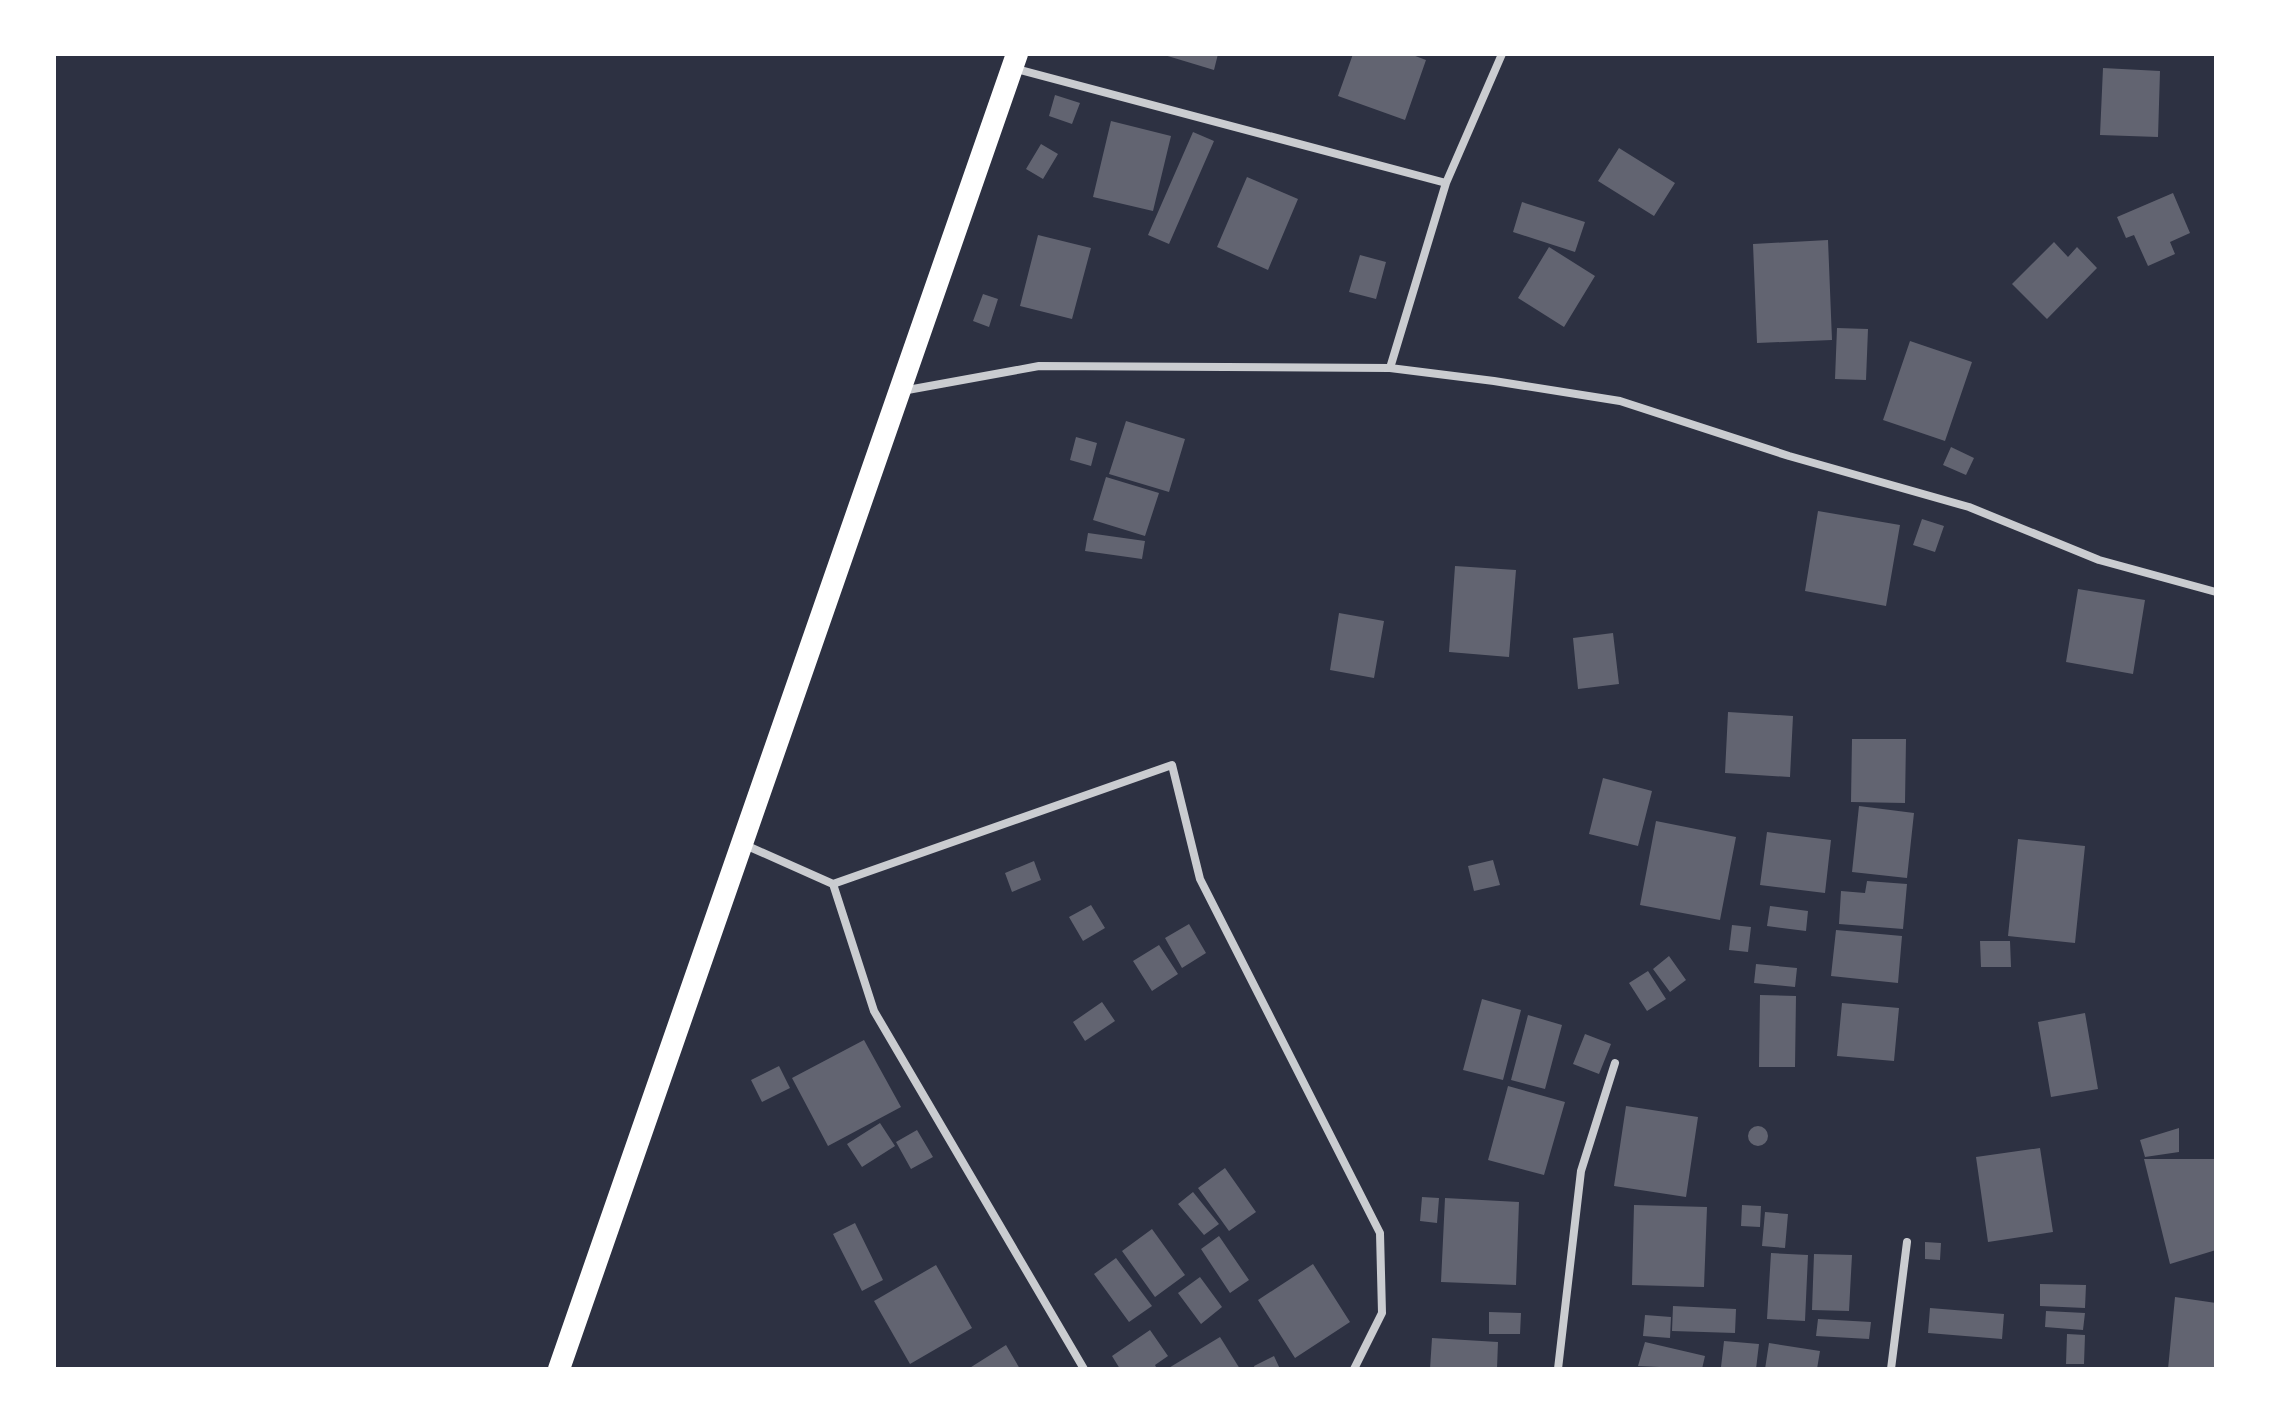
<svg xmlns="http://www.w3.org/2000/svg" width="2270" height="1423" font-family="Helvetica,sans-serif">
<rect width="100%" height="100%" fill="#2d3142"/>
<path fill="#626471" d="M1161,54H1218L1214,70Z
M1353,54H1410L1426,60L1405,120L1338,96Z
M2103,68L2160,71L2158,137L2100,135Z
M1055,95L1080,103L1072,124L1049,116Z
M1111,121L1171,136L1153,211L1093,197Z
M1193,132L1214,141L1169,244L1148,235Z
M1041,144L1058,154L1043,179L1026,169Z
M1619,148L1675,183L1654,216L1598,181Z
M1247,177L1298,199L1268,270L1217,247Z
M2173,193L2190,233L2170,242L2175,254L2148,266L2134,235L2126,238L2117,217Z
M1522,202L1585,222L1575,252L1513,232Z
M1038,235L1091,248L1072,319L1020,306Z
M1828,240L1832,340L1757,343L1753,244Z
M2054,242L2068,257L2077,247L2097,268L2047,319L2012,284Z
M1549,247L1595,276L1564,327L1518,298Z
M1360,255L1386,262L1376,299L1349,292Z
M983,294L998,299L989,327L973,321Z
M1837,328L1868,329L1866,380L1835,379Z
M1910,341L1972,362L1945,441L1883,420Z
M1126,421L1185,439L1169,492L1109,474Z
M1076,437L1097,443L1091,466L1070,460Z
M1951,447L1974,458L1966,475L1943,465Z
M1106,477L1159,493L1145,536L1093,520Z
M1818,511L1900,525L1886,606L1805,591Z
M1922,519L1944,526L1935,552L1913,545Z
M1088,533L1145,541L1142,559L1085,551Z
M1455,566L1516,570L1509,657L1449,652Z
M2078,589L2145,600L2133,674L2066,662Z
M1339,613L1384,621L1374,678L1330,670Z
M1613,633L1619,684L1578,689L1573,638Z
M1728,712L1793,716L1790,777L1725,773Z
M1852,739H1906L1905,803L1851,802Z
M1603,778L1652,791L1638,846L1589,834Z
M1859,806L1914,813L1907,878L1852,872Z
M1656,821L1736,837L1720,920L1640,905Z
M1767,832L1831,840L1825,893L1760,885Z
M2018,839L2085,846L2075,943L2008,936Z
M1493,860L1500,885L1474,891L1468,866Z
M1034,861L1041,880L1012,892L1005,873Z
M1867,881L1907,884L1903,929L1839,924L1841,891L1865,893Z
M1091,905L1105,928L1083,941L1069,917Z
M1770,906L1808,911L1806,931L1767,926Z
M1189,924L1206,953L1182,968L1165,938Z
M1732,925L1751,927L1748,952L1729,950Z
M1836,930L1902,936L1898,983L1831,976Z
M1980,941H2010L2011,967H1981Z
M1159,945L1178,974L1152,991L1133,961Z
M1669,956L1686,980L1670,992L1653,969Z
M1756,964L1797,968L1795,987L1754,983Z
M1648,971L1666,999L1647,1011L1629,983Z
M1760,995L1796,996L1795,1067H1759Z
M1482,999L1521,1010L1503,1080L1463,1070Z
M1102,1002L1115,1021L1085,1041L1073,1022Z
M1842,1003L1899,1008L1894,1061L1837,1056Z
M2085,1013L2098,1089L2051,1097L2038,1022Z
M1528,1015L1562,1025L1545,1089L1511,1080Z
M1585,1034L1611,1044L1599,1074L1573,1064Z
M864,1040L901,1107L828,1146L792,1078Z
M779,1066L790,1088L762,1102L751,1080Z
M1508,1086L1565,1102L1544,1175L1488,1160Z
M1626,1106L1698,1117L1686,1197L1614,1186Z
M880,1123L895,1146L862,1167L847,1144Z
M1748 1136a10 10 0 1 1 20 0a10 10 0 1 1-20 0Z
M2179,1128V1152L2145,1157L2140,1140Z
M917,1130L933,1157L911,1169L896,1142Z
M2040,1148L2053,1232L1988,1242L1976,1157Z
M2144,1159H2216V1250L2170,1264Z
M1225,1168L1256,1212L1229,1231L1198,1188Z
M1193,1192L1219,1224L1204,1235L1178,1204Z
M1422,1197L1439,1198L1437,1223L1420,1221Z
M1445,1198L1519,1202L1516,1285L1441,1282Z
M1634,1205L1707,1207L1704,1287L1632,1285Z
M1742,1205L1761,1206L1760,1227L1741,1226Z
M1765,1212L1788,1214L1785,1248L1762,1246Z
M855,1223L883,1280L862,1291L833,1234Z
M1152,1229L1185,1275L1155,1297L1122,1251Z
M1219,1236L1249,1280L1230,1293L1201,1249Z
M1925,1242L1941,1243L1940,1260L1925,1259Z
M1771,1253L1808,1255L1805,1321L1767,1319Z
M1814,1254L1852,1255L1849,1311L1812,1310Z
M1116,1258L1152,1306L1129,1322L1094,1274Z
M1313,1264L1350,1322L1295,1358L1258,1300Z
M936,1265L972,1328L910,1364L874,1301Z
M1200,1277L1222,1307L1201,1324L1178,1293Z
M2040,1284L2086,1285L2085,1308L2040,1306Z
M2175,1297L2216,1303V1369H2168Z
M1673,1306L1736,1309L1735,1333L1672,1331Z
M1930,1308L2004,1314L2002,1339L1928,1333Z
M2046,1311L2085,1313L2083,1330L2045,1327Z
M1489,1312L1521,1313L1520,1334H1489Z
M1645,1315L1671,1317L1670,1338L1643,1336Z
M1818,1319L1871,1322L1869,1339L1816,1336Z
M1150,1330L1168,1356L1155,1365L1157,1369H1120L1112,1356Z
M2067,1334L2085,1335L2084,1364H2066Z
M1220,1337L1240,1369H1167Z
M1432,1338L1498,1342L1497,1369H1430Z
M1724,1341L1759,1344L1756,1369L1721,1367Z
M1645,1342L1705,1356L1702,1369L1638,1366Z
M1769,1343L1820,1351L1817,1369H1765Z
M1006,1345L1020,1369H968Z
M1274,1356L1280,1369H1255L1254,1366Z"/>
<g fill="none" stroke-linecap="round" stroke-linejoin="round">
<path stroke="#caccd0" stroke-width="8" d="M1013,68L1446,183L1502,54
M1390,368L1446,183
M902,391L1039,366L1390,368L1494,381L1620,401L1789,456L1969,507L2099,560L2216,592
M743,844L833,884L874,1011L1084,1369
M833,884L1172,765L1200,879L1380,1233L1382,1313L1354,1369
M1558,1369L1581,1171L1615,1063
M1891,1369L1907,1242"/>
<path stroke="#fff" stroke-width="22" d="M559,1369L1017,54"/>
</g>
<rect width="2270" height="1423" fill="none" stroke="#ffffff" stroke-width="112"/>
</svg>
